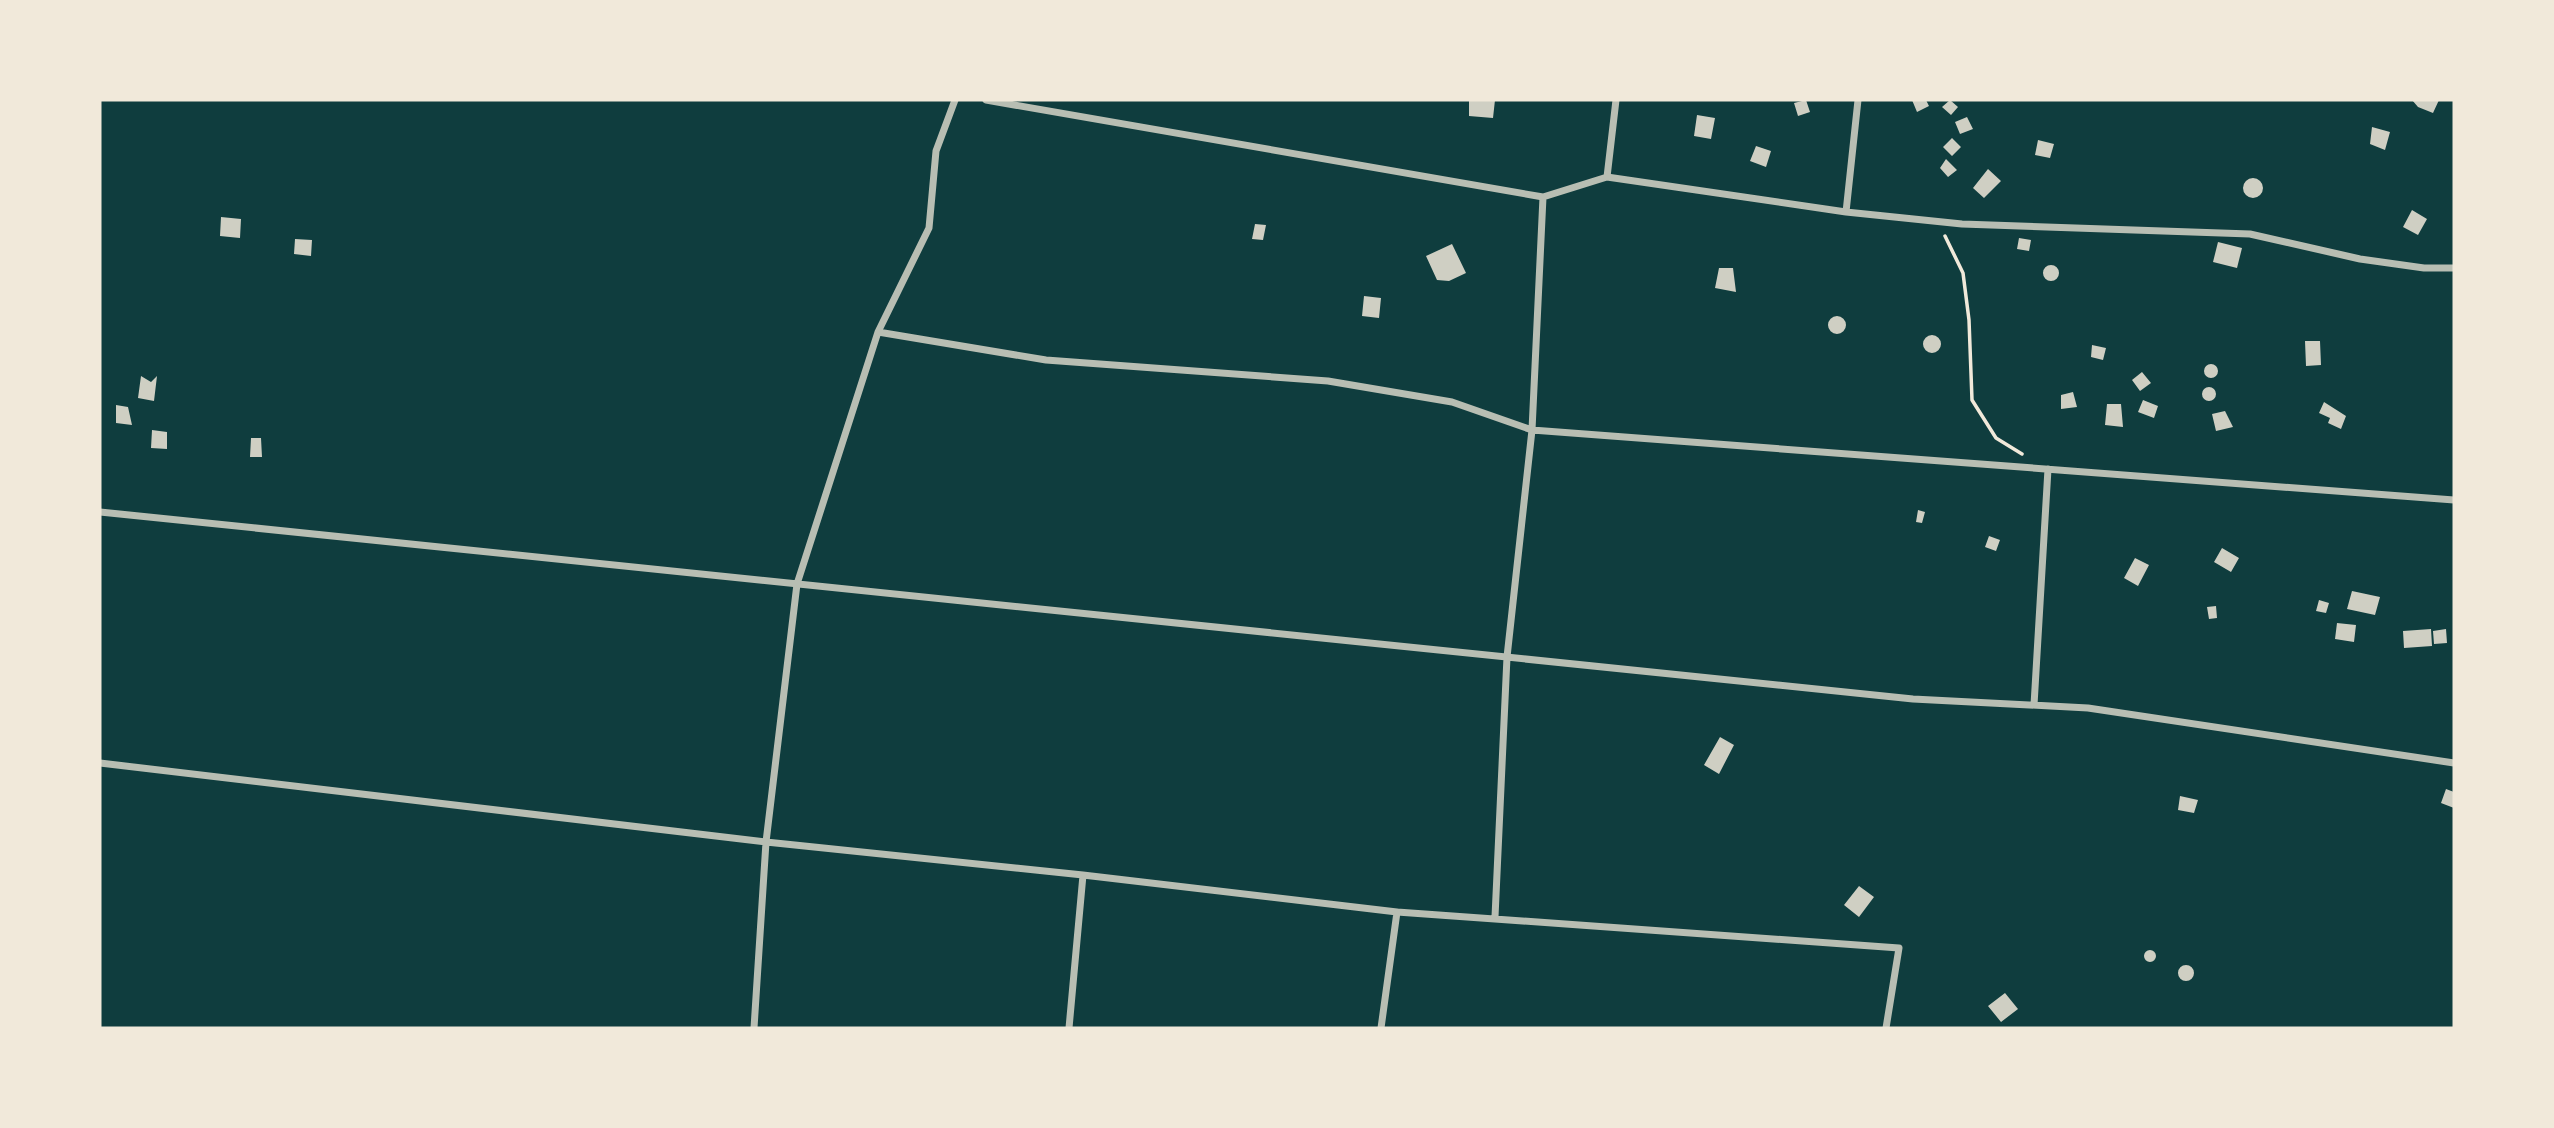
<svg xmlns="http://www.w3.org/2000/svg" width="2554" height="1128" font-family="'Sofia Sans Condensed',sans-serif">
<rect width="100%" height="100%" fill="#0f3d3e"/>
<path fill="#cfcfc3" d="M1469,100H1495L1493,118L1469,116Z
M1806,100L1810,112L1798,116L1794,103Z
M1912,100H1926L1929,106L1917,112Z
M1950,100L1958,107L1951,115L1942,107Z
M2412,100H2439L2433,113L2418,107Z
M1697,115L1715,118L1711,139L1694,136Z
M1967,117L1973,129L1960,134L1955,122Z
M2372,127L2390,132L2385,150L2370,144Z
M1952,138L1961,147L1952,156L1943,147Z
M2038,140L2054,144L2050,158L2035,155Z
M1756,146L1771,151L1766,167L1750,161Z
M1946,159L1957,170L1948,177L1940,168Z
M1988,169L2001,181L1984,198L1973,188Z
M2243 188a10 10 0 1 1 20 0a10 10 0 1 1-20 0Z
M2412,210L2427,219L2418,235L2403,227Z
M221,217L241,219L240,238L220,236Z
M1255,224L1266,225L1263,240L1252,239Z
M2019,238L2031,240L2029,251L2017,249Z
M295,239L312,240L311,256L294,254Z
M2218,242L2242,248L2237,268L2213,262Z
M1452,244L1466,273L1449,281L1437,280L1426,256Z
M2043 273a8 8 0 1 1 16 0a8 8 0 1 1-16 0Z
M1719,268H1733L1736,292L1715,288Z
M1364,296L1381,298L1379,318L1362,316Z
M1828 325a9 9 0 1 1 18 0a9 9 0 1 1-18 0Z
M1923 344a9 9 0 1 1 18 0a9 9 0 1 1-18 0Z
M2305,341H2320L2321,365L2306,366Z
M2092,345L2106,348L2103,360L2091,357Z
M2204 371a7 7 0 1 1 14 0a7 7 0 1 1-14 0Z
M2142,372L2151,383L2140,391L2132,380Z
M141,376L151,382L157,376L154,401L138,398Z
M2202 394a7 7 0 1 1 14 0a7 7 0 1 1-14 0Z
M2073,392L2077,407L2061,409V395Z
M2143,400L2158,406L2154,418L2138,412Z
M2324,402L2346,416L2341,429L2328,423L2330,418L2319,413Z
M2107,404H2121L2123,427L2105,425Z
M116,405L128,407L132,425L116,423Z
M2225,411L2233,427L2216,431L2212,414Z
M152,430L167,432V449L151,448Z
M251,438H261L262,457H250Z
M1918,510L1925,512L1922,523L1916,522Z
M1989,536L2000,540L1996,551L1985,547Z
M2222,548L2239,558L2231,572L2214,562Z
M2135,558L2149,565L2138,586L2124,578Z
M2352,591L2380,597L2375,615L2347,609Z
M2319,600L2329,603L2326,613L2316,611Z
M2216,606L2217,618L2209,619L2207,607Z
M2337,623L2356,625L2354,642L2335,639Z
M2431,629L2432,646L2404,648L2403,631Z
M2446,629L2447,643L2434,644L2433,631Z
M1720,737L1734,745L1719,774L1704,765Z
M2446,789L2454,792V808L2441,803Z
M2180,796L2198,800L2194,813L2178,810Z
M1859,886L1874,897L1859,917L1844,905Z
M2144 956a6 6 0 1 1 12 0a6 6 0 1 1-12 0Z
M2178 973a8 8 0 1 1 16 0a8 8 0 1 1-16 0Z
M2005,993L2018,1009L2001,1022L1988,1006Z"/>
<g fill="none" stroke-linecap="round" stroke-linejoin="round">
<path stroke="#f1e9da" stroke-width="3.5" d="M1945,236L1963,273L1969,320L1972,400L1996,438L2022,454"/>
<path stroke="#b8beb3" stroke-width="7" d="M955,100L936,151L929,228L878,332L797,584L766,842L1083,875L1397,912L1899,948L1886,1028
M986,100L1543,197L1607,177L1846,212L1962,224L2250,234L2360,259L2424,268H2454
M1607,177L1616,100
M1846,212L1858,100
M878,332L1046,360L1328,381L1452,402L1532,430L2454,500
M100,512L1913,699L2088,708L2454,763
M2034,705L2048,469
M100,763L766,842L754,1028
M1495,917L1507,657L1532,430L1543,197
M1069,1028L1083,875
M1381,1028L1397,912"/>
</g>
<rect width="2554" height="1128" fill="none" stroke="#f1e9da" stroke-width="203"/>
</svg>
